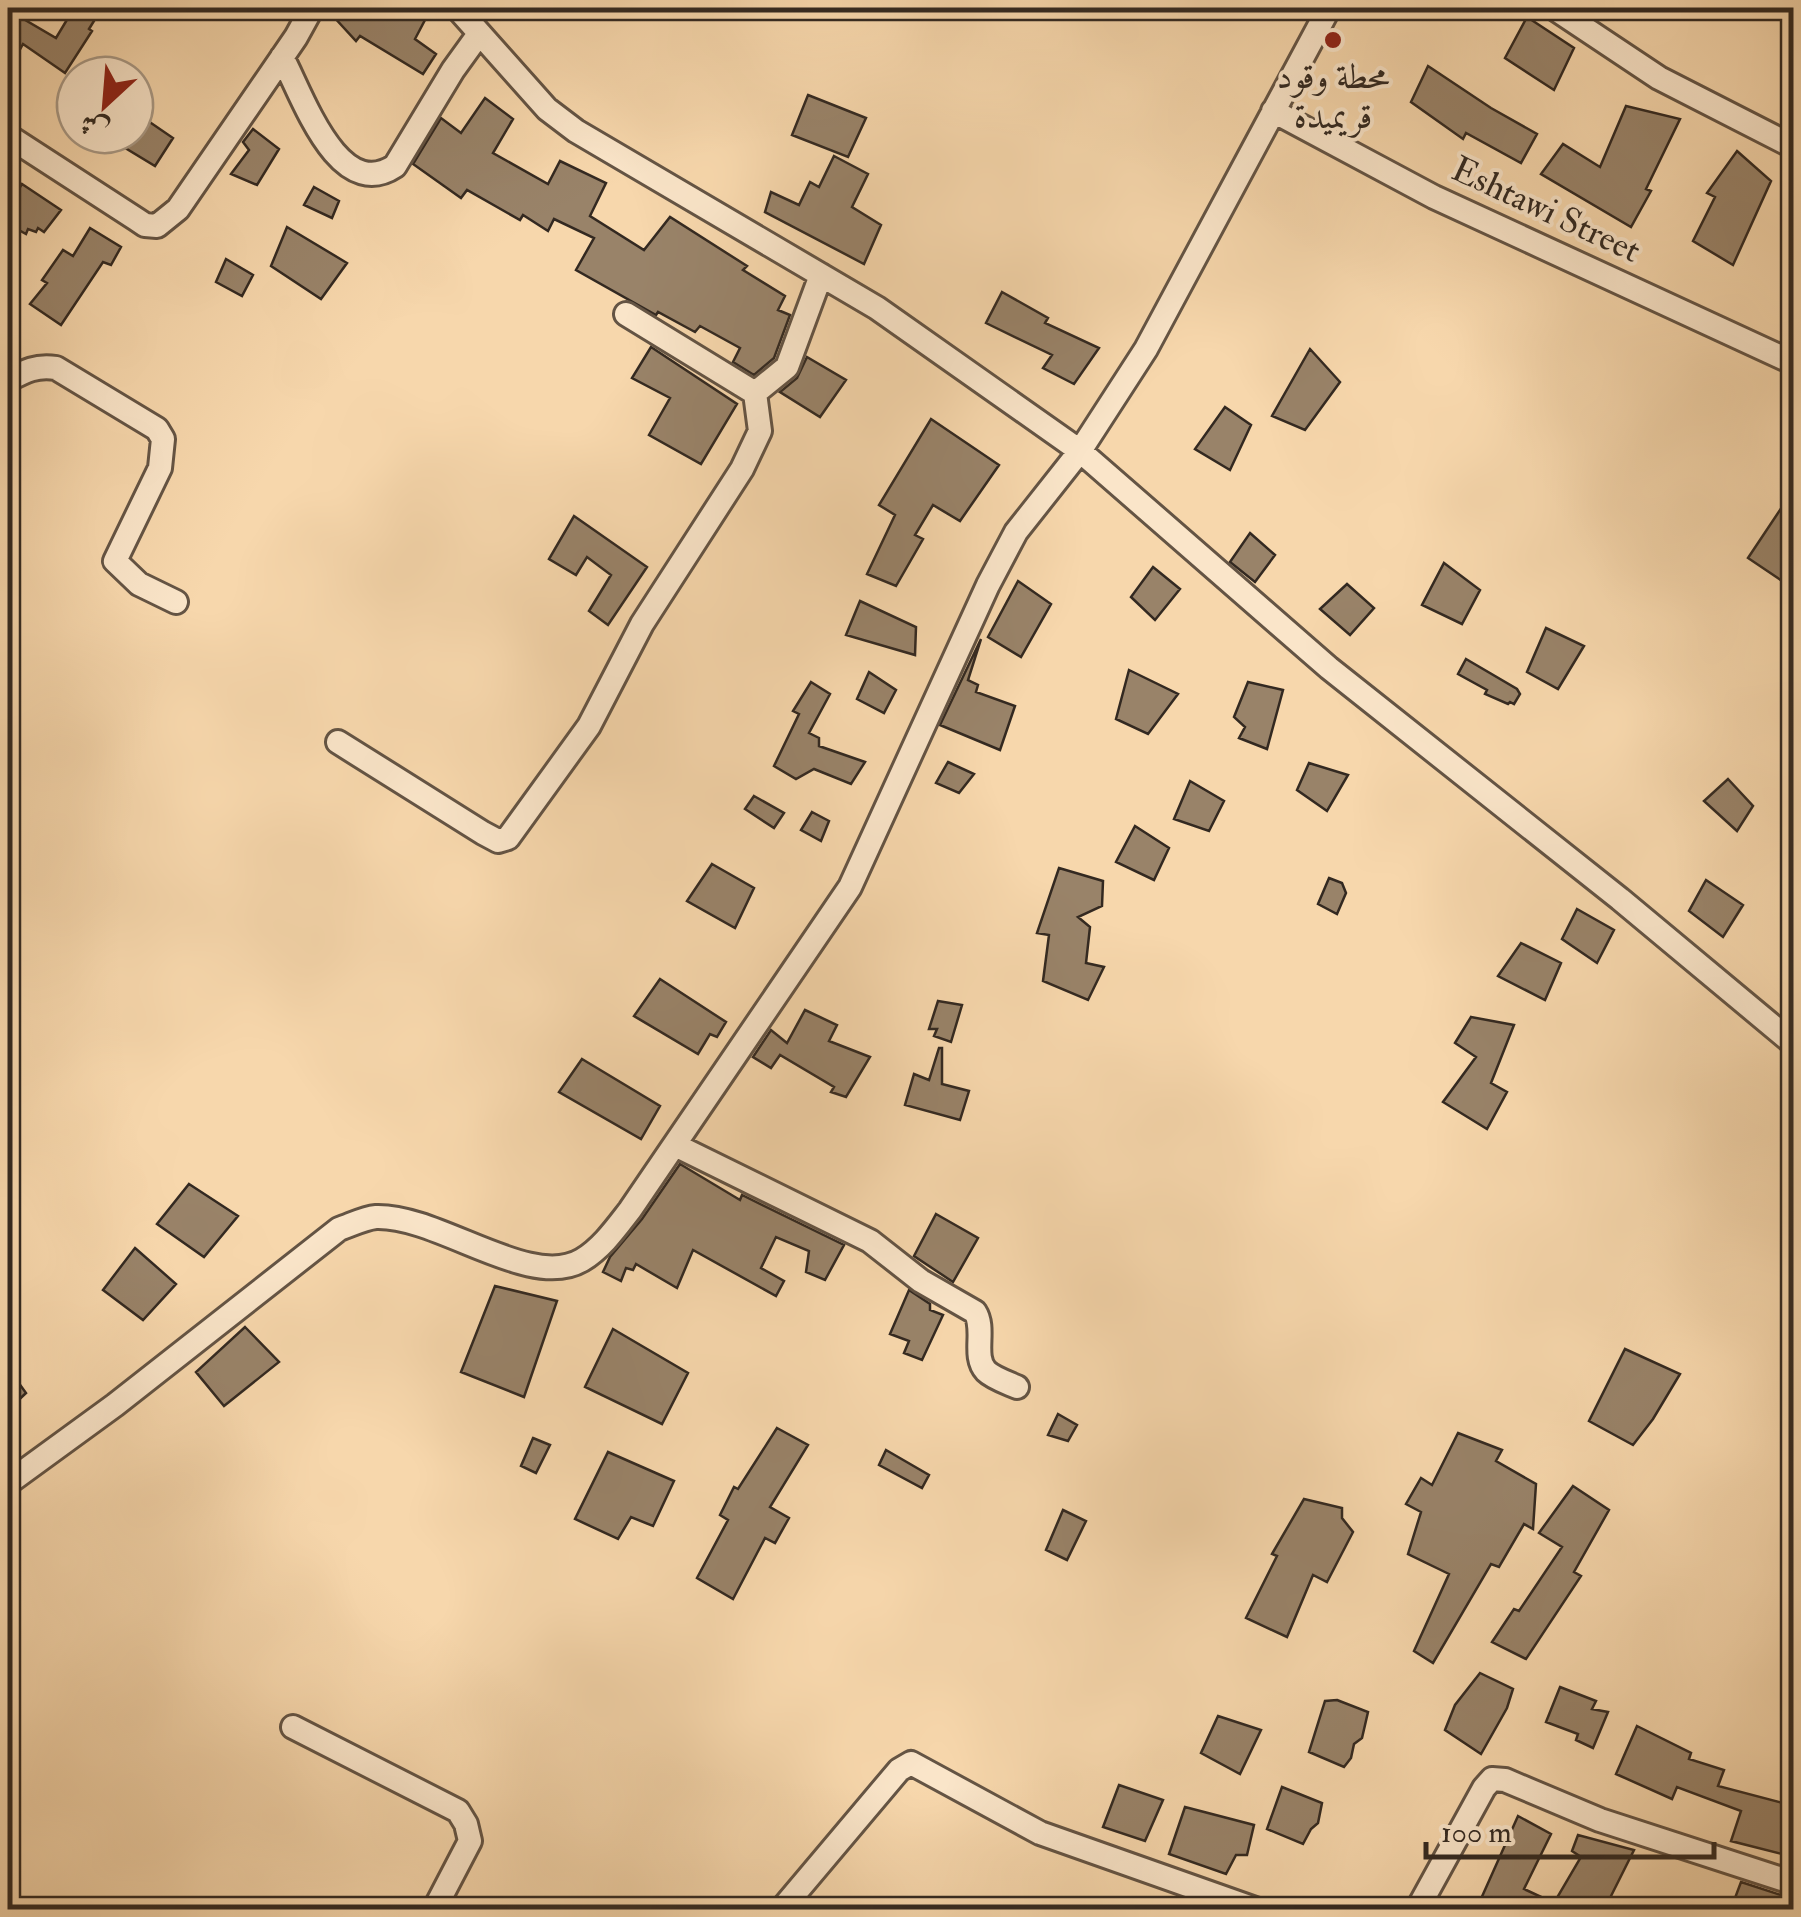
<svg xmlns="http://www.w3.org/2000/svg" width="1801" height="1917" font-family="'IM FELL Double Pica',Amiri,serif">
<rect width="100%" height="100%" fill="#f7d7ac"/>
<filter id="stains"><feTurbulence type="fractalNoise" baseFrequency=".002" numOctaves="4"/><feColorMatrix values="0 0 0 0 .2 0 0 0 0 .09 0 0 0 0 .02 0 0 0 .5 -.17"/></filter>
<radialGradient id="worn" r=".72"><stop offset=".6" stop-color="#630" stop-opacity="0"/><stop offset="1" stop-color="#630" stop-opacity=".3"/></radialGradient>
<path fill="#998369" stroke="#332921" stroke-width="2.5" d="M74,8H102L89,29L92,31L65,73L23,44L18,53L8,43V10L56,38Z
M340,8H405L426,18L415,39L436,54L423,74L360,36L356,41L333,16Z
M1527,17L1574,48L1554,90L1505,58Z
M1428,66L1491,108L1537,134L1521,163L1466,133L1463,139L1411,102Z
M808,95L866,118L848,157L792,135Z
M485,98L513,119L493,153L548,184L560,161L606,183L590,216L644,250L670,217L747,266L743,270L785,296L778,310L790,315L774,358L754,375L733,362L740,348L700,326L695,332L658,312L656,315L576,270L594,238L554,219L548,231L523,215L520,220L467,190L461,198L413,164L441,118L461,133Z
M1626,106L1680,119L1646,189L1651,191L1631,227L1541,174L1563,144L1600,167Z
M135,112L173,138L155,166L122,146L128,135H135Z
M253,129L279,149L257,185L231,174L249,150L243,142Z
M1737,151L1771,181L1733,265L1693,241L1715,197L1707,193Z
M834,156L868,174L852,207L881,225L864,264L765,212L771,192L799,205L810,182L819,187Z
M22,184L61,210L44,232L38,228L36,232L28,229L26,234L8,224V206Z
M314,187L339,201L332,218L304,205Z
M287,227L347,263L321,299L271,266Z
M90,228L121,247L111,265L103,262L61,325L30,304L47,283L42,280L63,250L73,256Z
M226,259L253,275L242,296L216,282Z
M1002,292L1048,318L1045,323L1099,348L1074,384L1043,368L1052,355L986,323Z
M651,347L737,404L701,464L649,435L670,398L632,378Z
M1310,349L1340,382L1305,430L1272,416Z
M807,357L846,380L820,417L780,392L797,378Z
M1225,407L1251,425L1230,470L1195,449Z
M931,419L999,465L960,521L933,505L915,535L923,539L896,586L867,574L895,515L879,505Z
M1794,489V589L1748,558Z
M574,516L647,567L608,625L589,611L611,575L587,557L576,575L549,559Z
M1250,533L1275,555L1255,582L1230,562Z
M1444,563L1480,590L1462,624L1422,605Z
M1153,567L1180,589L1155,620L1131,597Z
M1018,581L1051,604L1021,657L988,637Z
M1347,584L1374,608L1350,635L1320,609Z
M860,601L916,627L915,655L846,635Z
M1546,628L1584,646L1558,689L1527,672Z
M981,639L968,680L978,685L976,692L1015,706L1000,750L940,725Z
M1466,659L1517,689L1520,694L1514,704L1510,702L1508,704L1485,694L1487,690L1458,674Z
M1129,670L1178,694L1148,734L1116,719Z
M869,672L896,690L884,713L857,699Z
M811,682L830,694L809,733L819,738V746L865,762L851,784L814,769L796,779L774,766L799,714L793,711Z
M1248,682L1283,690L1267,749L1239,738L1245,727L1234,717Z
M948,762L974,774L959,793L936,783Z
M1309,763L1348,775L1327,811L1297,790Z
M1728,779L1753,806L1737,831L1704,801Z
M1190,781L1224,801L1209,831L1174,819Z
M754,796L784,813L774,828L745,809Z
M812,812L829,821L821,841L801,830Z
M1135,826L1169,848L1154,880L1116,862Z
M712,864L754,888L735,928L687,901Z
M1059,868L1103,881L1102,906L1078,917L1090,927L1086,963L1104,967L1088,1000L1043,981L1049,935L1037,933Z
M1329,878L1342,883L1346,893L1337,914L1318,904Z
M1706,880L1743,905L1723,937L1689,911Z
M1577,909L1614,930L1597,963L1562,939Z
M1521,943L1561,963L1545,1000L1498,976Z
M660,979L726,1022L717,1037L710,1034L698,1054L634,1016Z
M938,1001L962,1005L951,1042L934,1036L937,1029H929Z
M805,1010L837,1025L829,1041L870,1057L846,1097L831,1092L834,1087L780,1055L771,1068L753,1057L771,1030L787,1043Z
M1471,1017L1514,1025L1491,1083L1507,1092L1487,1129L1443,1102L1476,1057L1455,1043Z
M939,1048H942V1084L969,1091L960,1120L905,1105L914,1074L929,1080Z
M582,1059L660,1106L641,1139L559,1092Z
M680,1164L740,1200L742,1195L844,1245L825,1280L806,1272L809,1251L776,1237L761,1268L784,1281L776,1296L693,1250L677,1288L636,1264L633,1270L626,1268L621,1281L603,1272L610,1257L642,1219Z
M189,1184L238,1216L204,1257L157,1224Z
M936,1214L978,1238L953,1282L914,1256Z
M135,1248L176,1284L143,1320L103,1290Z
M495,1286L557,1301L524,1397L461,1372Z
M909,1290L930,1304V1310L943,1315L922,1360L904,1353L909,1341L890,1334Z
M245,1327L279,1362L224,1406L196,1372Z
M613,1329L688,1373L662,1424L585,1387Z
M1625,1349L1680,1374L1653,1419L1633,1445L1589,1421Z
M8,1368L26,1393L8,1410Z
M1058,1414L1077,1425L1068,1441L1048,1435Z
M777,1428L808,1445L770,1507L789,1518L775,1543L765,1538L733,1599L697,1578L728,1520L720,1515L734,1487L738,1489Z
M1458,1433L1502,1450L1496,1461L1536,1484L1533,1529L1524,1524L1499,1567L1491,1564L1433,1663L1414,1651L1449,1574L1408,1554L1421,1512L1406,1504L1421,1478L1432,1485Z
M533,1438L550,1445L536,1473L521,1466Z
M886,1450L929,1475L922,1488L879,1465Z
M608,1452L674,1481L653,1526L631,1517L618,1539L575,1519Z
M1573,1486L1609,1510L1574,1572L1581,1576L1526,1659L1492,1642L1514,1609L1519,1611L1562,1547L1539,1533Z
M1304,1499L1342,1508V1518L1353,1532L1327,1582L1313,1575L1287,1637L1246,1618L1277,1556L1272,1554Z
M1063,1510L1086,1521L1067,1560L1046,1550Z
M1480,1673L1513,1689L1507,1708L1481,1754L1445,1730L1455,1705Z
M1560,1687L1596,1701L1592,1709L1608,1712L1593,1748L1576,1740L1578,1734L1546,1722Z
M1337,1700L1368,1712L1362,1738L1354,1744L1351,1758L1344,1767L1309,1752L1325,1701Z
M1218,1716L1261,1730L1240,1774L1201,1753Z
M1637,1726L1691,1753L1689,1759L1724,1770L1718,1786L1794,1806V1857L1731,1841L1741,1811L1677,1787L1672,1799L1616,1774Z
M1119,1785L1163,1800L1145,1841L1103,1827Z
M1282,1787L1322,1803L1318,1823L1311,1829L1303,1844L1267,1829Z
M1185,1807L1254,1825L1247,1855H1236L1226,1874L1169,1854Z
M1518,1816L1551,1834L1524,1889L1554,1903L1581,1857L1572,1851L1578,1835L1634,1850L1604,1910H1591L1577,1904L1574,1910H1476Z
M1741,1882L1784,1896L1779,1910H1762L1735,1898Z"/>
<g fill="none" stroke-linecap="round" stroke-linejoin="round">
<defs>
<path id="minor" d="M457,8L547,109L576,131L877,308L1080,451L1329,668L1620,899L1794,1044
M1554,8L1659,78L1794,147
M282,57C302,94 338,204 395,166L453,70L479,34
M1273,111L1434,197L1794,363
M8,136L136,219L145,225L157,226L178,209L296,37L312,8
M626,314L755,393
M8,380C25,371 36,365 56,368L157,429L163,439L160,468L115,561L139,584L176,602
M338,742L483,833L498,841L508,838L589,726L642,624L742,469L760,431L755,393L787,367L821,275
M675,1145L870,1241L921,1281L975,1312C986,1329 972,1356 986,1371C993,1378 1008,1383 1017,1387
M8,1483L115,1405L339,1229C351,1225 364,1218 376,1217C439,1215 530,1291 582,1260C602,1248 616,1228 630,1210L850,887L988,585L1016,532L1080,451L1146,349L1329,8
M293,1727L458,1811L466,1824L470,1841L434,1910
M781,1910L899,1770L911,1763L1040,1833L1258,1910
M1417,1910L1484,1788L1492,1779L1505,1780L1600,1820L1794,1883"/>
</defs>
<use href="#minor" stroke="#645444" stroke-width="28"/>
<use href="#minor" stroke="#fae5c9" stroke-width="22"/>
</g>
<circle fill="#8f2418" stroke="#fae5c9" stroke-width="4" cx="1333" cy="40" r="10"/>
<g text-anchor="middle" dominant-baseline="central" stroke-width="8" stroke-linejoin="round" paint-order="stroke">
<g font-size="35" fill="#332921" stroke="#fae5c9">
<text x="1333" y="77">محطة وقود<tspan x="1333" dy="40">قريميدة</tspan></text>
</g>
<g font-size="35" fill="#332921" stroke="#fae5c9">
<text transform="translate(1546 210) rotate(25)">Eshtawi Street</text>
</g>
</g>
<rect width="1801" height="1917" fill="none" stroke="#f7d7ac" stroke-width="40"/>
<rect x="10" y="10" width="1781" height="1897" fill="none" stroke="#332921" stroke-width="5"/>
<rect x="20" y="20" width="1761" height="1877" fill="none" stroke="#332921" stroke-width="2.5"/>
<g transform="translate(105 105) rotate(206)"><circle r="48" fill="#fae5c9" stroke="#aa9a86" stroke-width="2.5"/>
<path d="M0-8L18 38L0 25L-18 38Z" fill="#8f2418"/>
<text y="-15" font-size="28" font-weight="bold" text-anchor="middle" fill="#332921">ش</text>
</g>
<path d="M1426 1842v15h288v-15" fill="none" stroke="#332921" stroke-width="5"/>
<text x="1441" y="1842" font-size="30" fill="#332921" stroke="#fae5c9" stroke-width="8" paint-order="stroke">100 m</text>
<rect width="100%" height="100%" filter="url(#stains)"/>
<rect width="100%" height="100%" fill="url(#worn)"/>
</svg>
